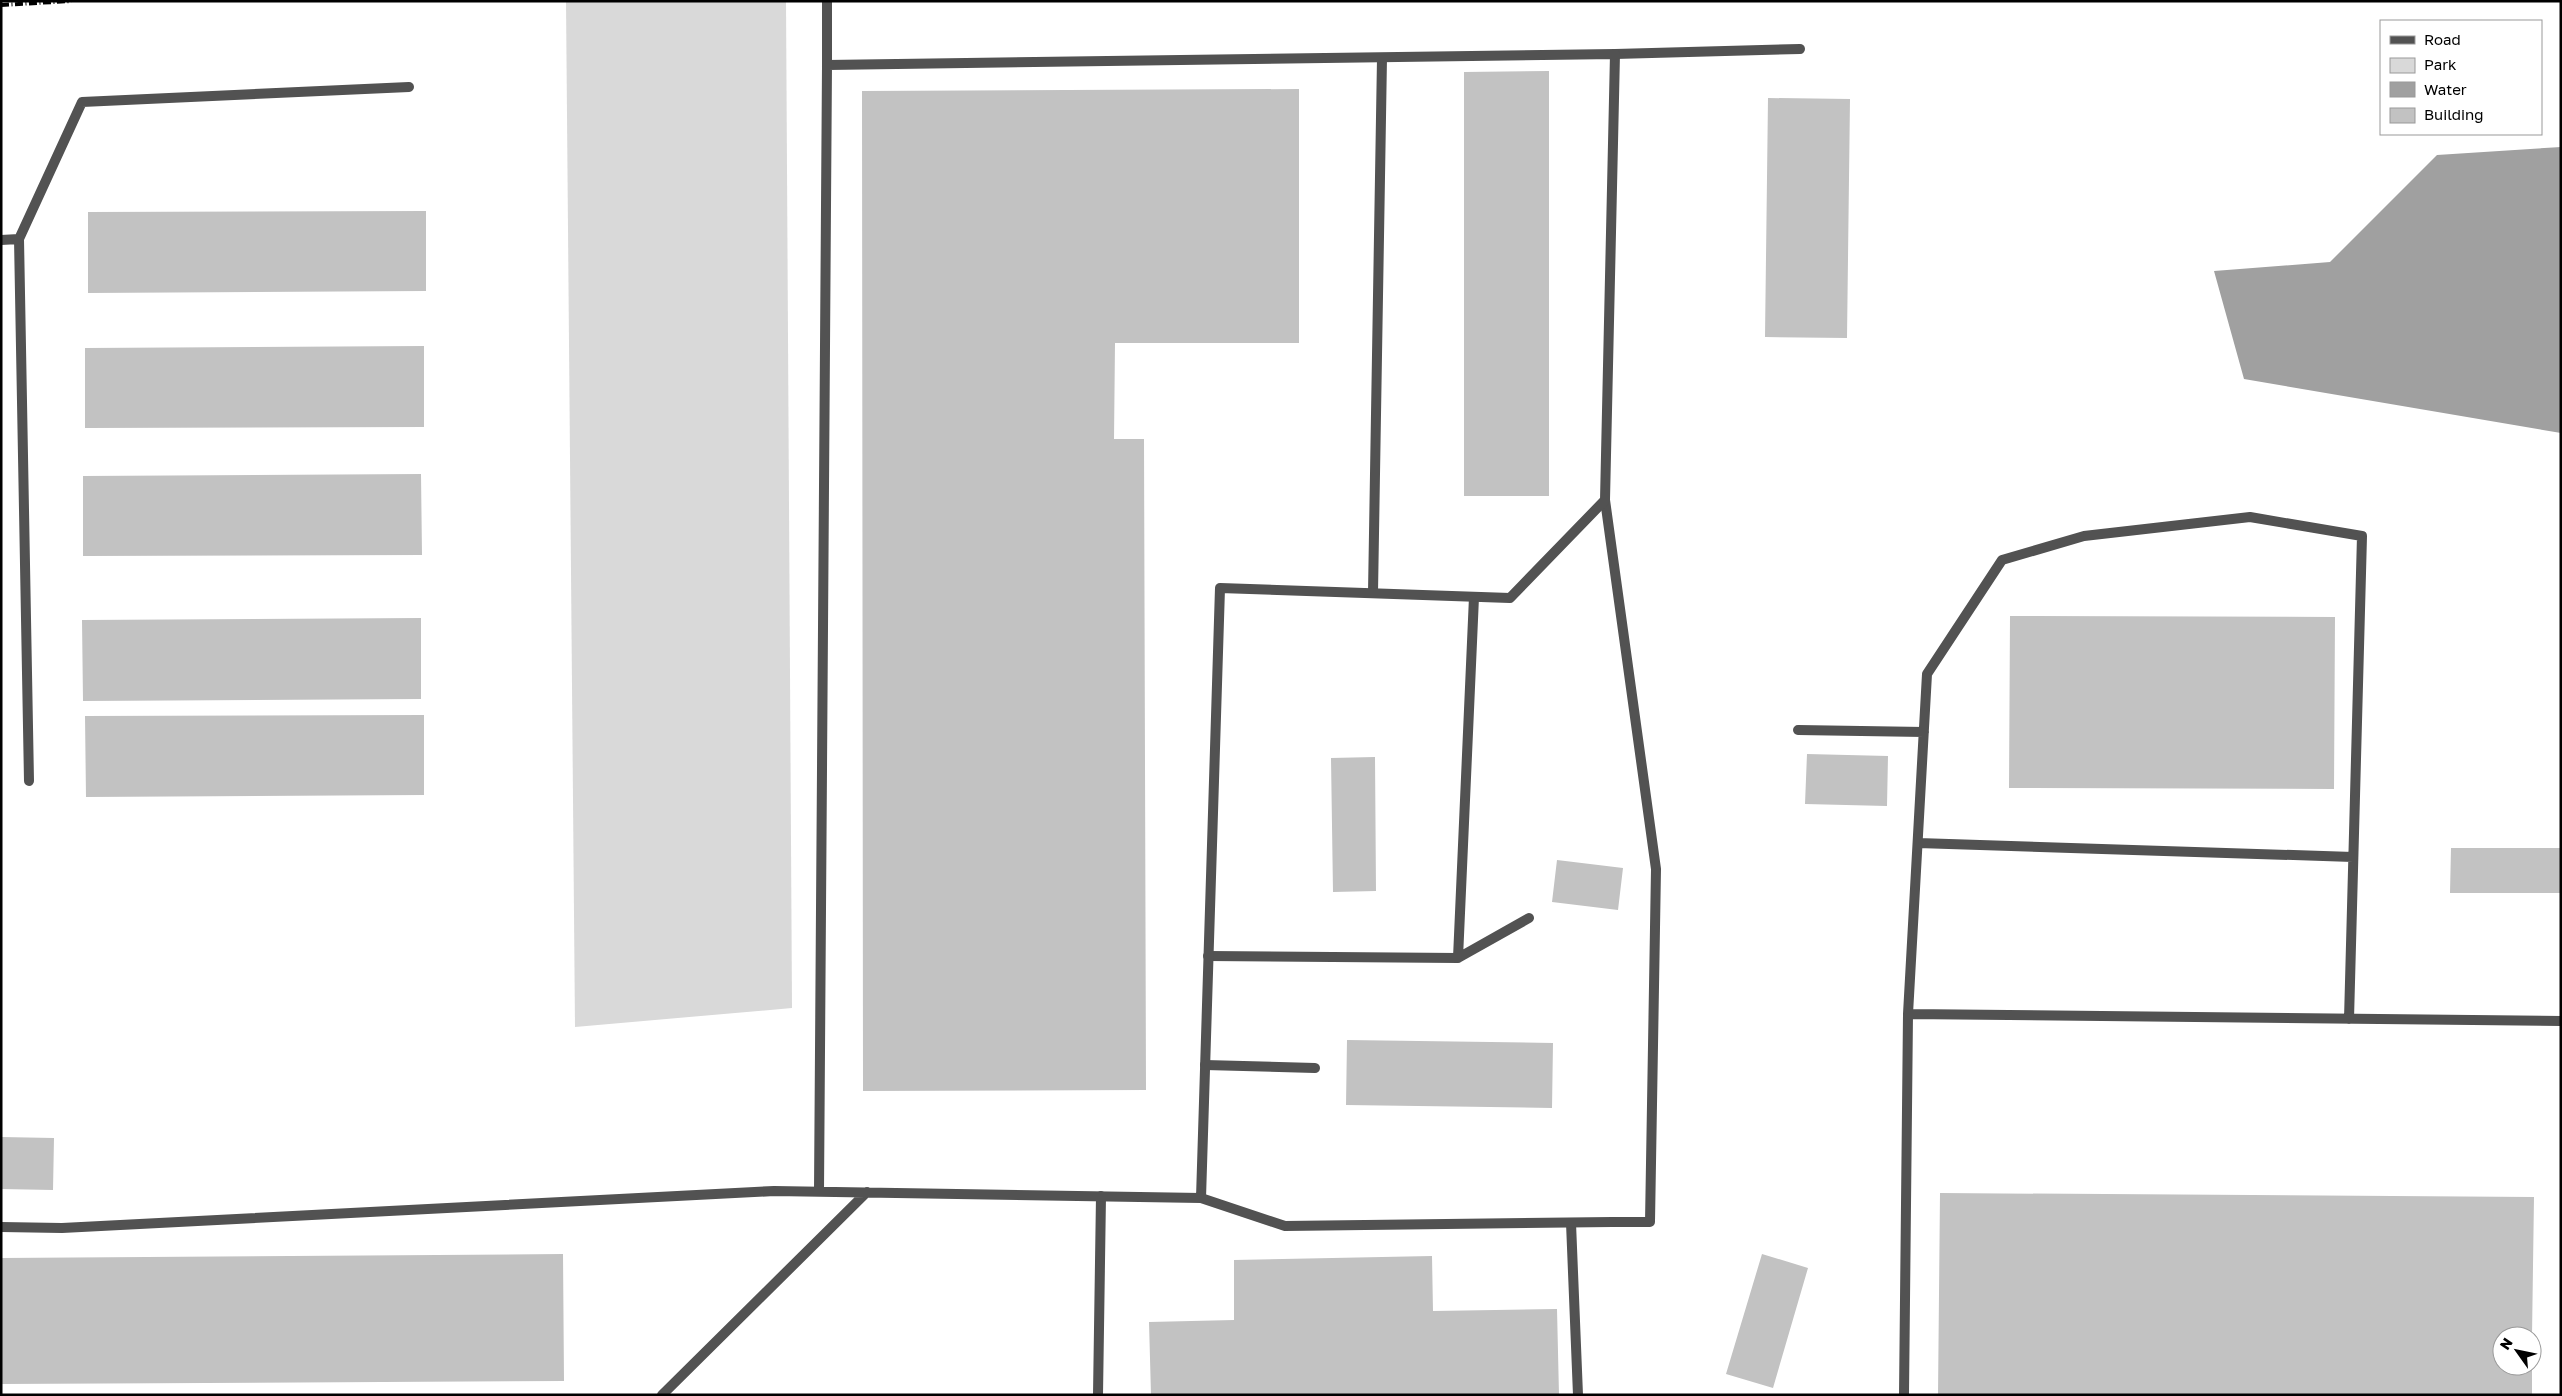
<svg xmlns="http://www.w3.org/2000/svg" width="2562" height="1396" font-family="'Golos Text',sans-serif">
<rect width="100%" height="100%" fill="#fff"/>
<path fill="#d9d9d9" d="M566,1H786L792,1008L575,1027Z"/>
<path fill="#a0a0a0" d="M2561,147V433L2244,379L2214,271L2330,262L2437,155Z"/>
<path fill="#c2c2c2" d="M1549,71V496H1464V72Z
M1299,89V343H1115L1114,439H1144L1146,1090L863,1091L862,91Z
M1768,98L1850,99L1847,338L1765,337Z
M426,211V291L88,293V212Z
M424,346V427L85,428V348Z
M421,474L422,555L83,556V476Z
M2010,616L2335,617L2334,789L2009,788Z
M421,618V699L83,701L82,620Z
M424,715V795L86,797L85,716Z
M1807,754L1888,756L1887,806L1805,804Z
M1375,757L1376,891L1333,892L1331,758Z
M2451,848H2561V893H2450Z
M1557,860L1623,868L1618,910L1552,902Z
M1347,1040L1553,1043L1552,1108L1346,1105Z
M1,1137L54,1138L53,1190L1,1189Z
M1940,1193L2534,1197L2532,1336H2502V1366H2532V1395H1938Z
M563,1254L564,1381L1,1384V1258Z
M1762,1254L1808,1268L1773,1388L1726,1374Z
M1432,1256L1433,1311L1557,1309L1559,1395H1151L1149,1322L1234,1320V1260Z"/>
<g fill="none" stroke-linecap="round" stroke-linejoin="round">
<path stroke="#525252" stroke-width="10" d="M1615,54L1800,49
M19,239L82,102L409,87
M1,240L19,239L29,781
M1605,500L1656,869L1650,1222H1612
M1373,593L1382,58
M1798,730L1924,732
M1918,843L2353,857
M1208,956L1458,958L1529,918
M1458,958L1474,597
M1908,1014L1927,674L2002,560L2084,536L2250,517L2362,536L2349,1019
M1205,1065L1315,1068
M1571,1223L1578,1395
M1098,1395L1101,1196
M1904,1395L1908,1014L2561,1021"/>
<path stroke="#525252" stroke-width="10" d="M827,65V1
M819,1191L827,65L1615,54L1605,500L1510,598L1220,588L1201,1198
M1,1227L62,1228L774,1191L1201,1198L1285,1226L1612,1222
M662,1395L867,1192"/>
<path stroke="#000" stroke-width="4" stroke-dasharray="8 2.5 1 2.5" stroke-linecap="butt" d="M1,5L71,1"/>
</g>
<rect width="2562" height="1396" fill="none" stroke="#000000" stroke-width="5"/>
<rect x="2380" y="20" width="162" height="115" fill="#ffffff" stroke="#999999"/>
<rect x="2390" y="36" width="25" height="8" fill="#525252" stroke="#999999"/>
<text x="2424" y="45" font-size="15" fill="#000000">Road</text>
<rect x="2390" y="58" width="25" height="15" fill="#d9d9d9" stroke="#999999"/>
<text x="2424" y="70" font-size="15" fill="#000000">Park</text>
<rect x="2390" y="82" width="25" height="15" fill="#a0a0a0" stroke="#999999"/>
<text x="2424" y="95" font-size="15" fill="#000000">Water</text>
<rect x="2390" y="108" width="25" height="15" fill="#c2c2c2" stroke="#999999"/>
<text x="2424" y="120" font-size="15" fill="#000000">Building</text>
<g transform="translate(2517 1351) rotate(303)"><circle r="24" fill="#ffffff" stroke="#999999"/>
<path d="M0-4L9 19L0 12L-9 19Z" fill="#000000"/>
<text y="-8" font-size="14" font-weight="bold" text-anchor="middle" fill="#000000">N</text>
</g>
</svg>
